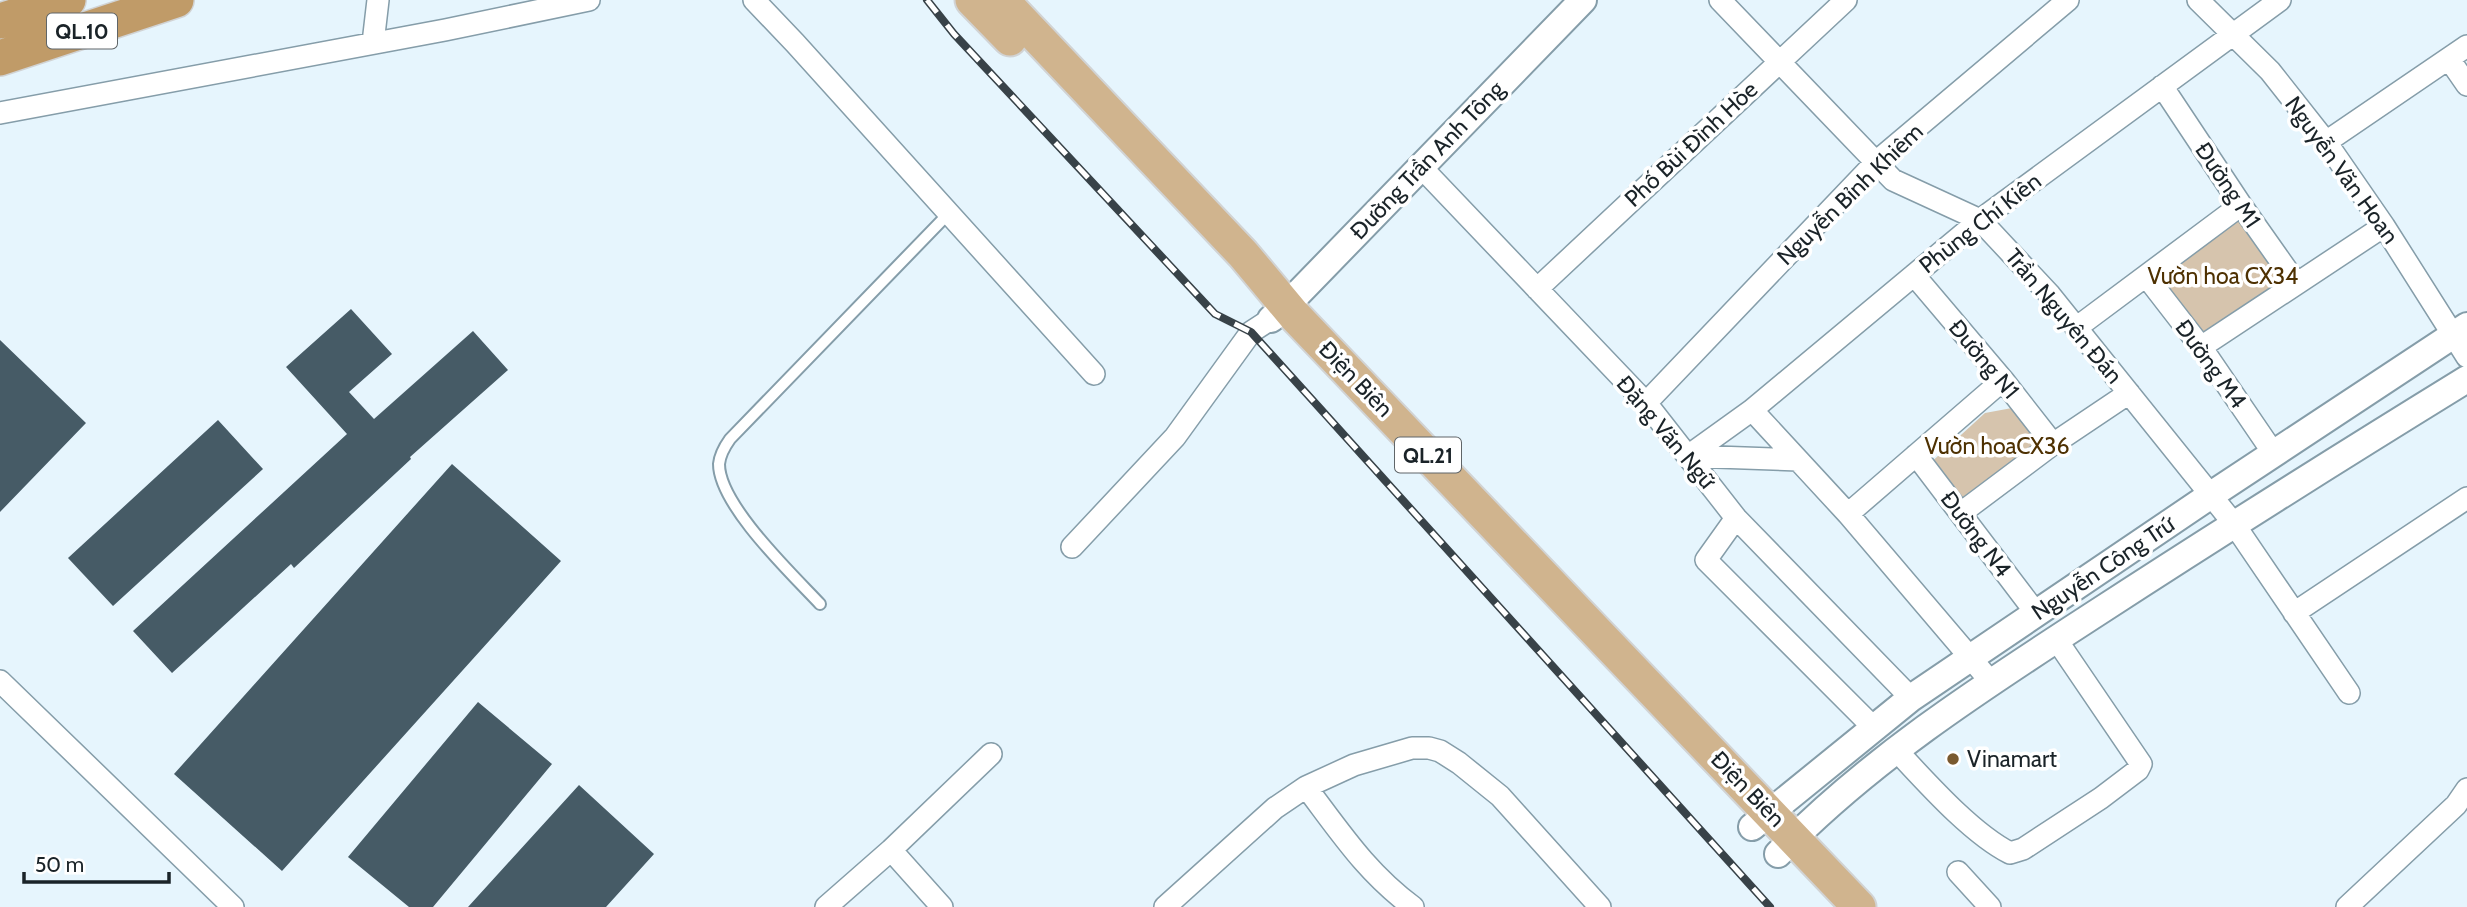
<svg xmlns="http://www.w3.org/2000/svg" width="2467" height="907" font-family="Cabin,sans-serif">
<rect width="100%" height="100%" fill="#e6f5fd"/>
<path fill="#d6c4ad" d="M2237,219L2281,281L2199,336L2161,290L2162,276Z
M2012,408L2053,444L1961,513L1927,466L1985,413Z"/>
<path fill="#465b66" d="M351,309L392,354L349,392L374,419L473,331L508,370L410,457L411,459L294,568L291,564L172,673L133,631L347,434L286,367Z
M0,340L86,423L0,512Z
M218,420L263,469L113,606L68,558Z
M452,464L561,561L282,871L174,774Z
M478,702L552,764L433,907H409L348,857Z
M579,785L654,854L606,907H468Z"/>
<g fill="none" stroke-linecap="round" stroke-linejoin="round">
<defs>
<path id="service" d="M820,604C792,574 719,505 719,464C720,454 725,446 730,439L949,213"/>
<path id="minor" d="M754,0L795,43L1094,374
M1720,0L1893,180L1980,220L2050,295L2234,524L2349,693
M2198,0L2270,71L2326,142L2384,226L2467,357
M373,43L378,0
M2449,59L2467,85
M2162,86L2241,205L2296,283
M0,113L445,30L589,0
M2326,142L2467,46
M1421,167L1646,403L1736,518L1911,698
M1914,275L2003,380L2053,444
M2146,276L2201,347L2274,454
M1537,289L1846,0
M2076,328L2241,205
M2201,347L2384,226
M1646,403L1876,162L2068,0
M1752,410L1848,514L1991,682
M1916,455L2036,613
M1688,456L1752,410L1980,220L2280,0
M1688,456L1798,460
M1961,513L2053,444L2129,393
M1848,514L2003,380
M1736,518L1706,560L1874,728
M1072,547L1175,437L1251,332L1271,319
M2294,613L2467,498
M0,681L233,907
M1897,751C1927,783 1971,833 2010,853L2023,849L2101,798L2138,770L2141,764L2056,639
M1306,787C1341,833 1366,872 1413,907
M891,850L942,907
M1958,872L1990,907
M826,907L891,850L991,754
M1165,907L1275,808L1306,787L1354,765L1412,748H1429L1440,751L1459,763L1500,796L1600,907
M2347,907L2456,805L2467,789"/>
<path id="tertiary" d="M1271,319L1286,306L1583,0
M1752,827L1911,698L2211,495L2467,326
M1778,854C1870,759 1984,686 2095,614C2218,534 2342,456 2467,379"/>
<path id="primary" d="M972,0L1010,39
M1002,0L1243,254L1294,315L1859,907"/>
<path id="trunk" d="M0,21L68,0
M0,58L176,0"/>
</defs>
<use href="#service" stroke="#859da9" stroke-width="14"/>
<use href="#minor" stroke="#859da9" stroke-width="24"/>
<use href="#tertiary" stroke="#859da9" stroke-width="30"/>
<use href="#primary" stroke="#d1d3d4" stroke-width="37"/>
<use href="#trunk" stroke="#d1d3d4" stroke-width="38"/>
<use href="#service" stroke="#fff" stroke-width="10"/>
<use href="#minor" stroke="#fff" stroke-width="21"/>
<use href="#tertiary" stroke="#fff" stroke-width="26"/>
<use href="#primary" stroke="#d0b48e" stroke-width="33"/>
<use href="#trunk" stroke="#c09b68" stroke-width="35"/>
<defs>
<path id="rail" d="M927,0L954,34L1215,314L1251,332L1770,907"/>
</defs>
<use href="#rail" stroke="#384248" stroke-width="8"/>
<use href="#rail" stroke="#fff" stroke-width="5" stroke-dasharray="16" stroke-linecap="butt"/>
</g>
<circle fill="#79592f" stroke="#fff" stroke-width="2.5" cx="1953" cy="759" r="7"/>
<g text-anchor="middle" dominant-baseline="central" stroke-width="7" stroke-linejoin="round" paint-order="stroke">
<g fill="#fff" stroke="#5f6568" stroke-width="2">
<rect x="47" y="13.5" width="70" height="35" rx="5"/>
<rect x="1395" y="437.5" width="66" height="35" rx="5"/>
</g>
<g font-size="21" font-weight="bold" fill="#1a2328">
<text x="82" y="31">QL.10</text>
<text x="1428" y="455">QL.21</text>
</g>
<g font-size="23" fill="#1a2328" stroke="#fff">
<text transform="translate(1691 144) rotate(-43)">Phố Bùi Đình Hòe</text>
<text transform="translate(1427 160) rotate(-46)">Đường Trần Anh Tông</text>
<text transform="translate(2342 170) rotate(54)">Nguyễn Văn Hoan</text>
<text transform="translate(2228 185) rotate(56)">Đường M1</text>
<text transform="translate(1850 194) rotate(-44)">Nguyễn Bỉnh Khiêm</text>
<text transform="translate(1980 223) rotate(-38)">Phùng Chí Kiên</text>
<text transform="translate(2064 316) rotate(50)">Trần Nguyên Đán</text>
<text transform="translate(1984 359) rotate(50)">Đường N1</text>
<text transform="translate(2211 364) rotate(54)">Đường M4</text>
<text transform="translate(1356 379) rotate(46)">Điện Biên</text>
<text transform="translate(1666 432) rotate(50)">Đặng Văn Ngữ</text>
<text transform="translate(1976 534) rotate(53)">Đường N4</text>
<text transform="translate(2103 568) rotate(-34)">Nguyễn Công Trứ</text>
<text transform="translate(1748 789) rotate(46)">Điện Biên</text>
</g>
<g font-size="23" fill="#4e3102" stroke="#fff">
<text x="2223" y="276">Vườn hoa CX34</text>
<text x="1997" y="446">Vườn hoaCX36</text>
</g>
<g font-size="23" fill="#1a2328" stroke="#fff" text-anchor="start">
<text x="1967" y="759">Vinamart</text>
</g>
</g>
<path d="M24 872v10h145v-10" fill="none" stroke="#1a2328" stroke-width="3.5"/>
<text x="35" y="872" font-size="21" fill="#1a2328" stroke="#ffffff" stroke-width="5" paint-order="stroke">50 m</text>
</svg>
